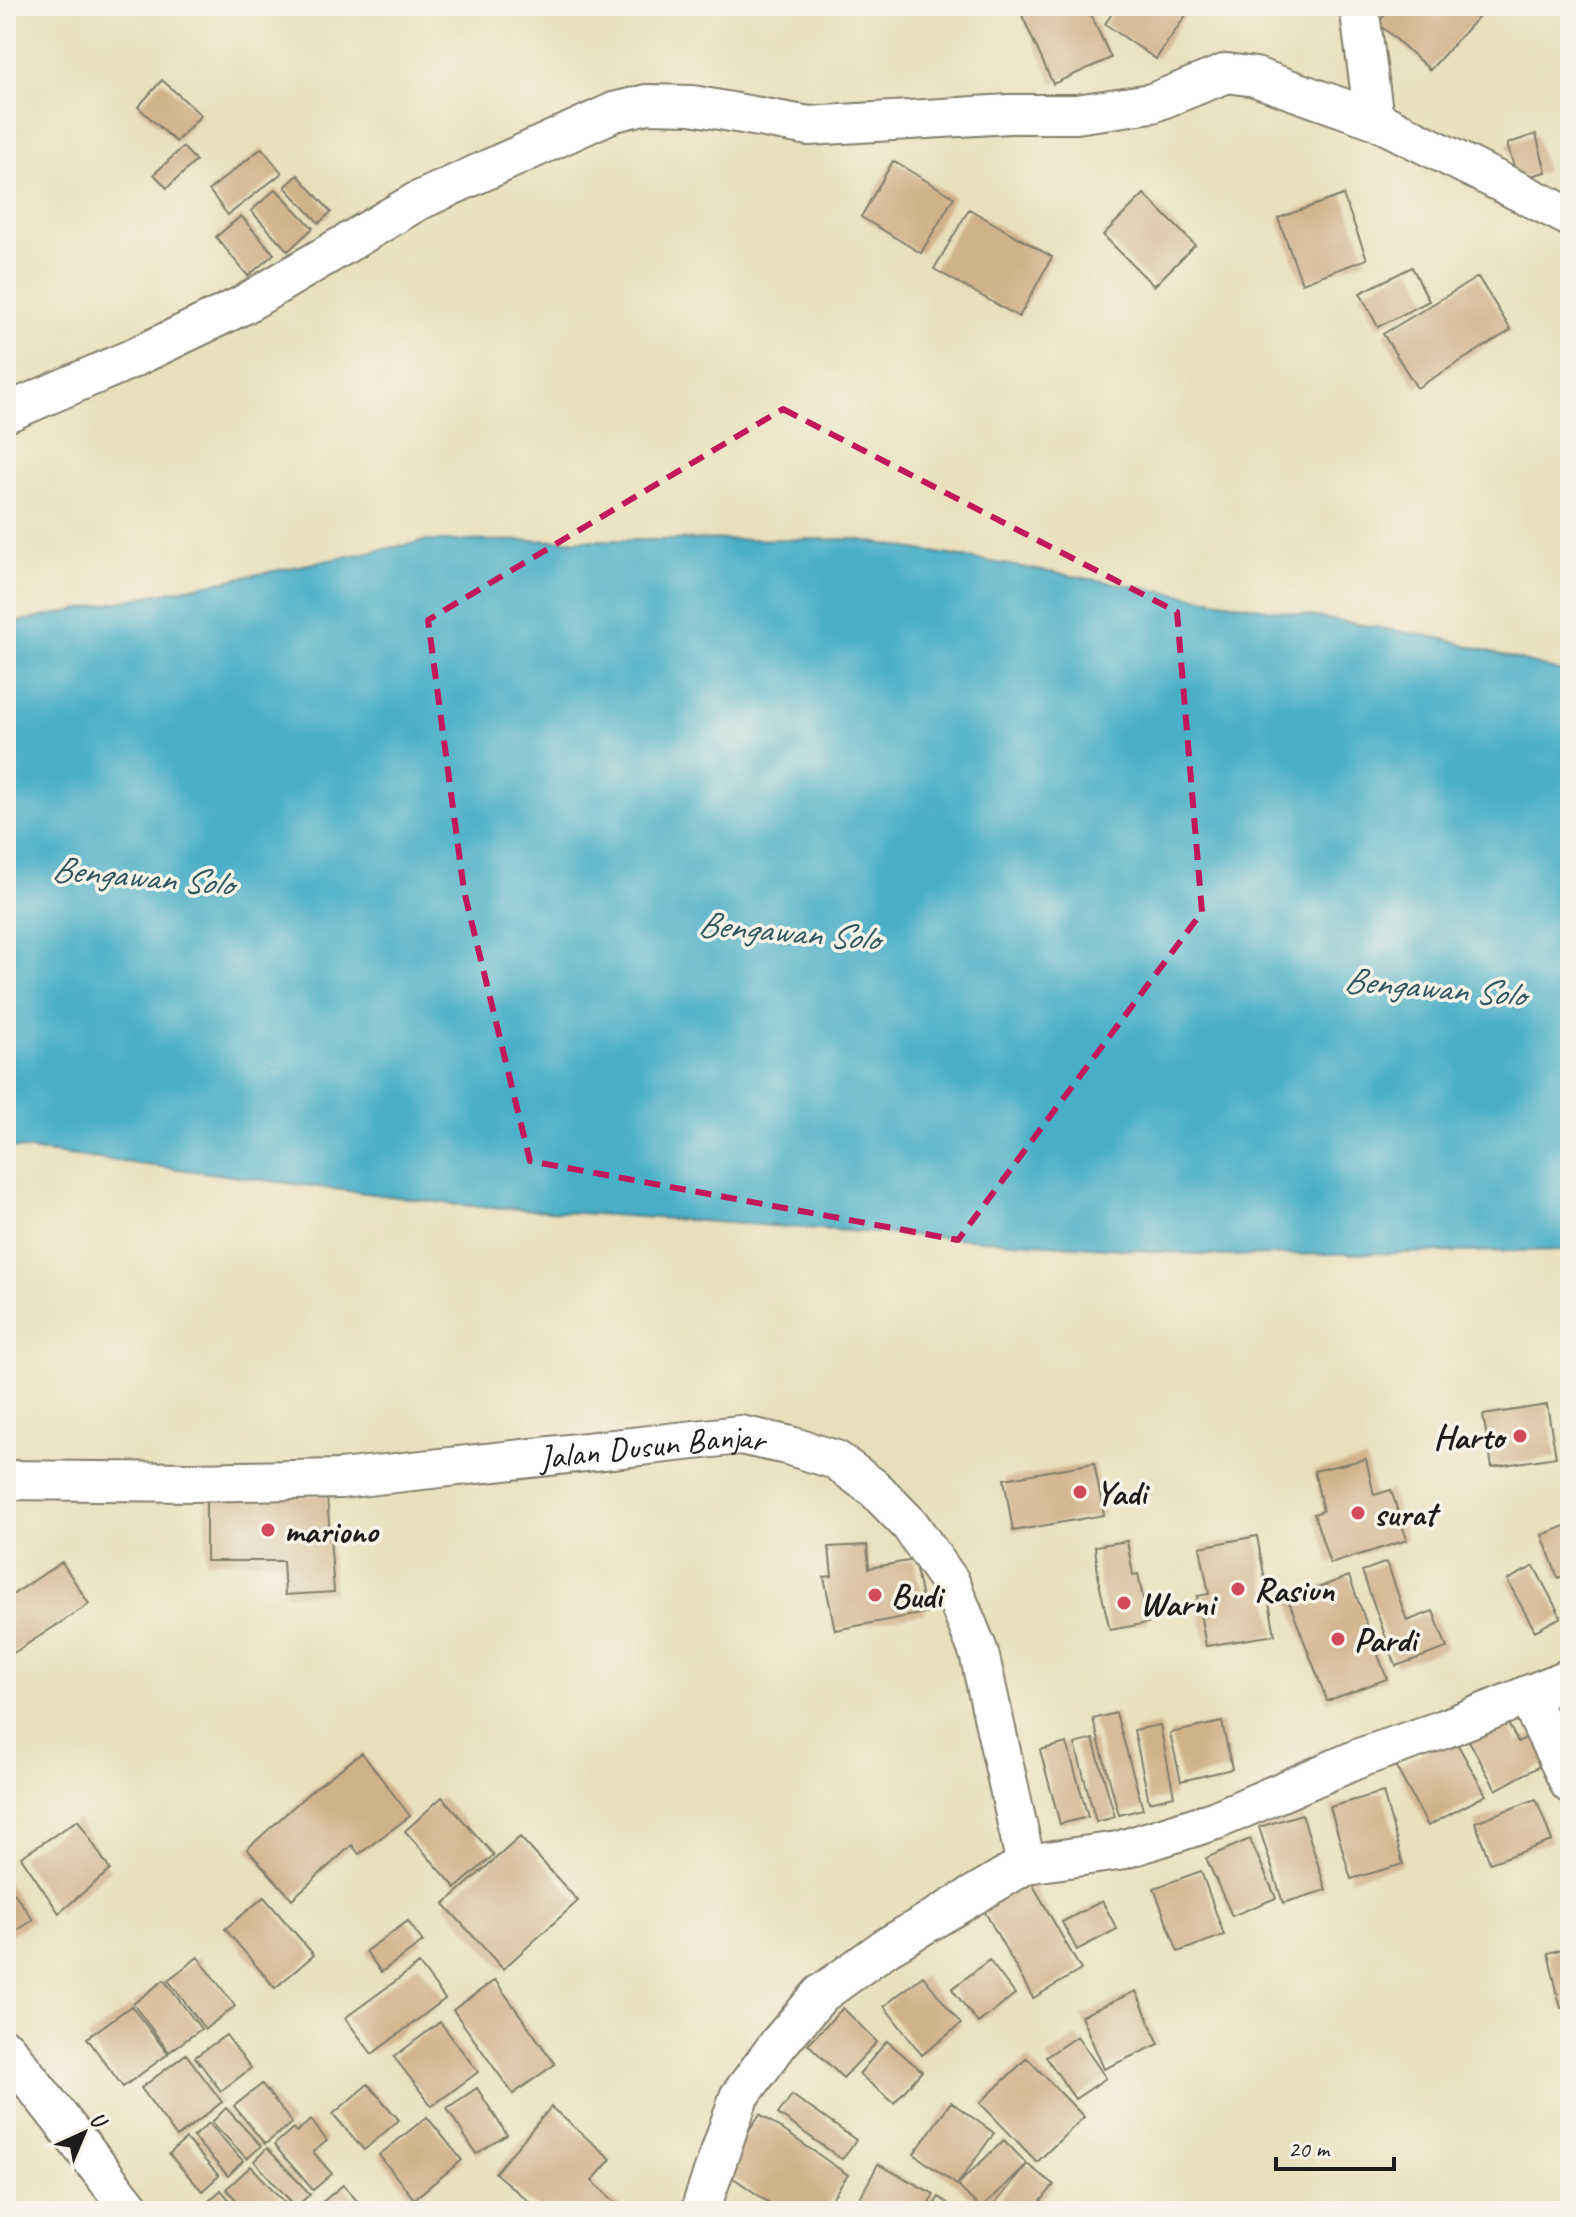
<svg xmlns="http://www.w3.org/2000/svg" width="1576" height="2217" font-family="Caveat,sans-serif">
<rect width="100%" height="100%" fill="#f7f3e8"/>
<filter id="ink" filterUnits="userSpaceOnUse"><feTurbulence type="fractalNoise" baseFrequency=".0125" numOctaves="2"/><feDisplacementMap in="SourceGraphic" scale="16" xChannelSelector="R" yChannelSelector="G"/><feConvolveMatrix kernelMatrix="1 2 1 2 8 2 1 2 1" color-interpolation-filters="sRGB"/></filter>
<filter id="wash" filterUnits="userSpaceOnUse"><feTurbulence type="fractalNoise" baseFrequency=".006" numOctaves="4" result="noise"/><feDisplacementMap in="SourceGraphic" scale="32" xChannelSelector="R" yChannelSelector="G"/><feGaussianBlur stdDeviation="1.8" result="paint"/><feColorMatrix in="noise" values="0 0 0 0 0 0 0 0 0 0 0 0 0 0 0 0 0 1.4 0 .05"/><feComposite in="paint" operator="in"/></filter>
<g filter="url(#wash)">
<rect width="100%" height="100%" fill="#e9dfba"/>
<path fill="#48afc7" stroke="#326672" stroke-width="2" d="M855,539L1445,639L1570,674V1250L1226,1256L459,1205L6,1147V624L425,541Z"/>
<g id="blocks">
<path fill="#d0b28a" d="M1030,6H1087L1111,58L1053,84L1020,11Z
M1117,6H1192L1156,59L1105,24Z
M1393,6H1488L1430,70L1378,23Z
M162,80L201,115L176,142L138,107Z
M1536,134L1546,172L1518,179L1507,144Z
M183,147L196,161L167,188L154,174Z
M262,148L282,173L228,215L209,190Z
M893,161L954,197L921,253L861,217Z
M298,175L331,212L319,223L285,187Z
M276,189L313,228L288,251L251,211Z
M1144,194L1195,245L1154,286L1103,235Z
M1343,195L1367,259L1302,283L1278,218Z
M969,209L1052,257L1019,317L934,269Z
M241,216L274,254L248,276L216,237Z
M1412,267L1429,301L1378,327L1360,293Z
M1478,277L1511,330L1417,388L1383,334Z
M1547,1405L1556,1457L1492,1467L1483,1415Z
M1366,1459L1374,1495L1391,1490L1407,1540L1330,1564L1314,1514L1323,1511L1314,1471Z
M1094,1463L1104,1515L1013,1531L1004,1479Z
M327,1495L334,1592L285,1595L283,1561H206V1497Z
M1570,1524V1573L1558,1578L1542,1535Z
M1257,1536L1275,1635L1206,1646L1197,1596L1209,1594L1200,1547Z
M1127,1541L1133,1575L1138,1574L1148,1623L1110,1630L1099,1583L1095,1546Z
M867,1545L869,1568L914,1560L925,1613L835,1630L824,1577L832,1576L829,1547Z
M62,1562L89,1604L6,1658V1599Z
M1387,1562L1407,1621L1433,1611L1447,1648L1396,1666L1362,1571Z
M1534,1566L1561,1617L1535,1631L1507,1580Z
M1349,1576L1387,1679L1327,1701L1288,1599Z
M1499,1707L1518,1742L1539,1731L1554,1758L1496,1790L1462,1728Z
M1116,1713L1143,1809L1119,1815L1093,1719Z
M1222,1722L1232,1769L1181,1781L1170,1733Z
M1160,1725L1174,1796L1149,1802L1134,1730Z
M1453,1736L1486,1795L1428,1826L1396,1767Z
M1093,1739L1115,1817L1096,1822L1075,1744Z
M1067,1743L1088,1817L1060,1824L1040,1750Z
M362,1753L410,1816L359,1854L352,1845L292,1899L247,1849L311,1791Z
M1383,1792L1403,1864L1351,1879L1330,1807Z
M442,1797L494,1855L456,1888L405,1831Z
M1536,1799L1552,1841L1490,1863L1475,1822Z
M1302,1814L1326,1890L1283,1903L1259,1827Z
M78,1820L110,1870L59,1913L21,1857Z
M520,1837L578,1901L503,1969L444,1904Z
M1250,1839L1276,1898L1232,1916L1206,1858Z
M1201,1871L1224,1935L1178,1952L1154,1888Z
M1029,1878L1081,1970L1033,1998L981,1905Z
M6,1881L33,1920L6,1938Z
M264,1897L314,1955L275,1988L225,1929Z
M1102,1901L1117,1929L1077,1950L1062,1922Z
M408,1921L423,1942L381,1972L366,1951Z
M1570,1947V2006L1561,2008L1548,1953Z
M198,1957L235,2006L205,2029L168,1980Z
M989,1960L1015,1994L978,2023L952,1989Z
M419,1964L445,1999L372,2054L345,2018Z
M923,1976L961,2024L922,2055L884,2006Z
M164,1980L201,2029L169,2052L133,2004Z
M495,1980L555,2064L513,2094L453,2010Z
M1136,1991L1159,2044L1104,2069L1081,2016Z
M131,2006L168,2054L123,2087L87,2038Z
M843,2008L877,2042L843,2078L808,2044Z
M440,2022L478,2072L432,2106L394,2057Z
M226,2035L251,2068L221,2091L195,2057Z
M1077,2036L1106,2078L1075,2099L1046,2057Z
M887,2041L922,2071L894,2103L859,2074Z
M186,2054L222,2102L177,2137L141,2088Z
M1027,2058L1084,2117L1037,2162L980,2103Z
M262,2084L292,2123L265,2144L234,2106Z
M368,2084L399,2120L364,2150L333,2114Z
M477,2088L507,2135L476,2154L447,2108Z
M792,2095L856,2140L842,2159L778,2114Z
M951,2102L994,2133L957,2185L914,2154Z
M551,2107L611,2159L592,2181L625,2211H540L495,2173Z
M226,2108L261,2146L247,2159L212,2122Z
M760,2114L848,2175L823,2211H781L722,2170Z
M427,2117L462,2160L414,2199L379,2155Z
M311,2120L327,2141L313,2152L332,2174L313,2190L274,2145L293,2128L296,2132Z
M209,2123L243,2161L228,2176L193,2137Z
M186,2139L219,2176L202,2191L169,2154Z
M1004,2140L1027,2164L981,2209L957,2185Z
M267,2148L310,2194L296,2207L254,2161Z
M878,2164L934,2194L925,2211H862L855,2207Z
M1027,2164L1054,2185L1033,2211H999L993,2206Z
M251,2166L293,2211H247L226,2189Z
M343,2185L366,2211H315L314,2209Z
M221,2190L239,2211H203L201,2208Z
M939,2197L958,2211H930Z"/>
</g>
</g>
<g filter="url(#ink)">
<use href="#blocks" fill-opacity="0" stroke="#827e6b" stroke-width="2"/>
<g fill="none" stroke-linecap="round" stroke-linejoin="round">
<defs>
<g id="street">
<path d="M1359,6L1374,119"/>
<path d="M6,413L129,360L243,305L416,202L614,112L647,104L692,105L809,126L1009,114H1076L1152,103L1227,73L1255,77L1374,119L1570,217"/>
<path id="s1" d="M6,1480L193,1482L340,1479L740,1435L787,1445L836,1460L875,1489L910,1525L950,1582L979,1653L1026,1864"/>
<path d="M1527,1695L1570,1784"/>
<path d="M6,2049L132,2211"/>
<path d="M700,2211L739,2097L779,2043L821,1994L885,1948L1026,1864L1118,1851L1216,1820L1362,1757L1444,1729L1570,1678"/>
</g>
</defs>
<use href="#street" stroke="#827e6b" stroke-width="42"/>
<use href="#street" stroke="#fff" stroke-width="38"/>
</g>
</g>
<path fill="none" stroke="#c2185b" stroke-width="6" stroke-dasharray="16 10" stroke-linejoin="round" d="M783,409L1177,612L1202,912L958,1240L530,1161L464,891L428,620Z"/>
<g fill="#d1495b" stroke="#f7f3e8" stroke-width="3">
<circle cx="1520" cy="1436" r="8"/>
<circle cx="1080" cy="1492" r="8"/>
<circle cx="1358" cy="1513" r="8"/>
<circle cx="268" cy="1530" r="8"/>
<circle cx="1238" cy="1589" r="8"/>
<circle cx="875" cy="1595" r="8"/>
<circle cx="1124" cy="1603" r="8"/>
<circle cx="1338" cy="1639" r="8"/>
</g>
<g text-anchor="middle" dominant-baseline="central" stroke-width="7" stroke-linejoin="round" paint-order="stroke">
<g font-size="34" font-weight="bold" fill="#1c1c1c" stroke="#f7f3e8" text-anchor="start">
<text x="1504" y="1436" text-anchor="end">Harto</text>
<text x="1096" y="1492">Yadi</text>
<text x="1374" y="1513">surat</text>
<text x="284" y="1530">mariono</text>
<text x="1254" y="1589">Rasiun</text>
<text x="891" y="1595">Budi</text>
<text x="1140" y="1603">Warni</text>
<text x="1354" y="1639">Pardi</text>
</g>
<g font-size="34" fill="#1c1c1c" stroke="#f7f3e8">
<text stroke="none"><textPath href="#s1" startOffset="648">Jalan Dusun Banjar</textPath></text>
</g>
<g font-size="36" font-style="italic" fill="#2e5760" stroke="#f7f3e8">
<text transform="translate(142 876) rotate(5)">Bengawan Solo</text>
<text transform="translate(788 931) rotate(5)">Bengawan Solo</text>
<text transform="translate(1434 987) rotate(5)">Bengawan Solo</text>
</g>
</g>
<rect width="1576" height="2217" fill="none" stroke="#f7f3e8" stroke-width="32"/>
<g transform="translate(84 2133) rotate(44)" stroke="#f7f3e8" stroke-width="6" paint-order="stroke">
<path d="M0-6L14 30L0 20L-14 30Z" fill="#1c1c1c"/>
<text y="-12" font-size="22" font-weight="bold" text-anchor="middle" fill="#1c1c1c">U</text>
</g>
<path d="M1276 2157v12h118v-12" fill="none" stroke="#1c1c1c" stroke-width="4"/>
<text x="1288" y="2157" font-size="24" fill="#1c1c1c" stroke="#f7f3e8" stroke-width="6" paint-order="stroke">20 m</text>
</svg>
